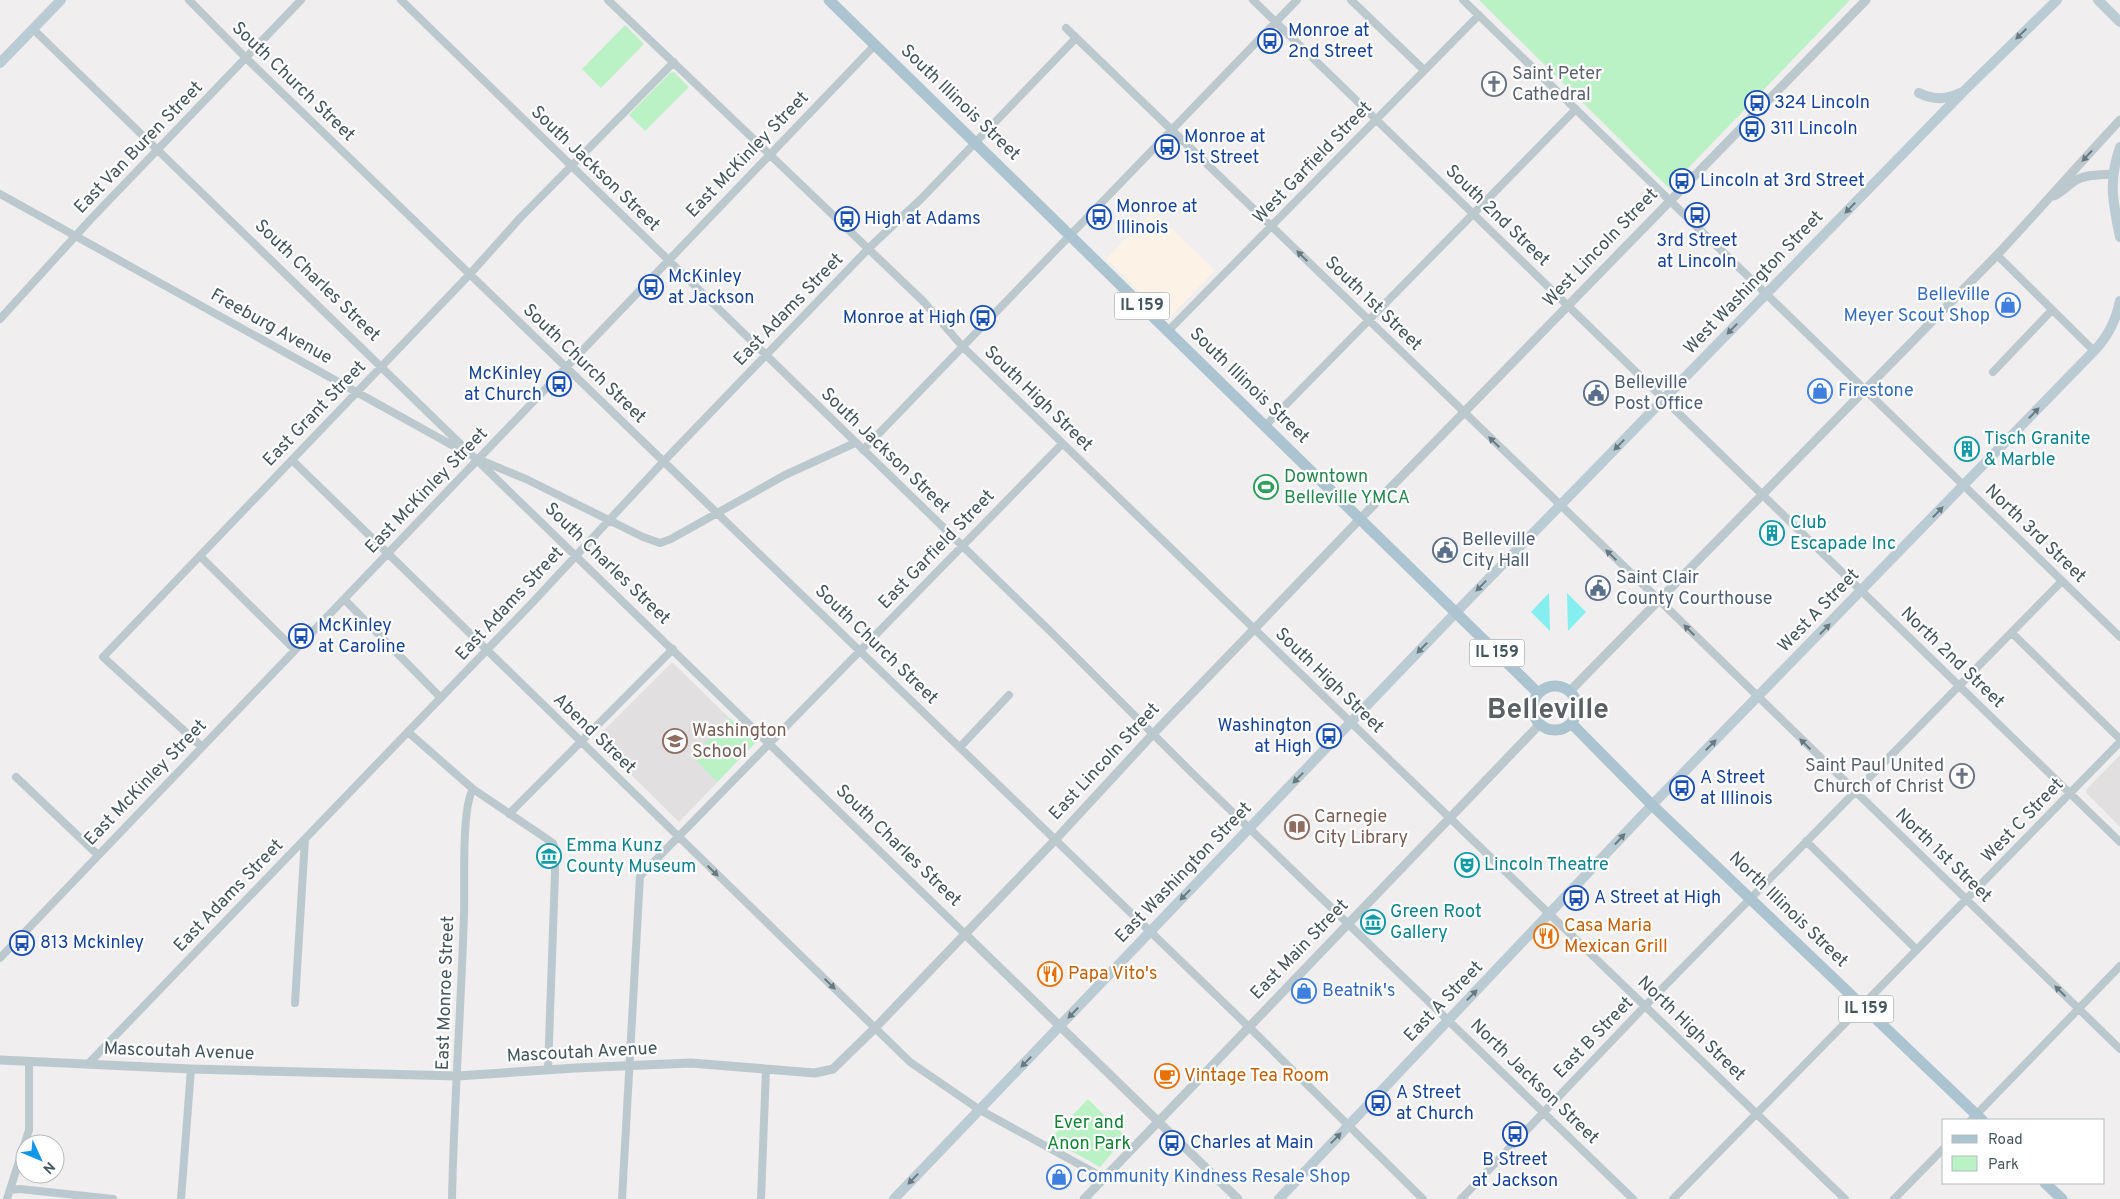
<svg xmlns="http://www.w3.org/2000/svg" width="2120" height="1199" font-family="Overpass,sans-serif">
<rect width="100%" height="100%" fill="#f1eeef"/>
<path fill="#fdf2e6" d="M1153,211L1215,270L1168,319L1106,259Z"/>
<path fill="#e2dfe1" d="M671,663H673L755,743L679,822L595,739Z
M2120,755V827L2087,794L2086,790Z"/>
<path fill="#baf1c5" d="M1479,0H1850L1669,188Z
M625,25L644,44L601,88L582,69Z
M674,72L689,87L645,131L629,115L670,73Z
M730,718L755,743L717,782L696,760L705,751L701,747Z
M1088,1099L1126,1137L1100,1167L1050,1139Z"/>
<path fill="#85eef0" d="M1549,593L1550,631L1531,612Z
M1567,593L1586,612L1568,631Z"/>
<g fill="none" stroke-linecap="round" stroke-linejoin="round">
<path stroke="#bbc9ce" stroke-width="8" d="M189,0L246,58L1249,1027L1423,1199
M401,0L1054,635L1191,772L1633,1199
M608,0L924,302L962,346C1255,632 1551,914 1845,1199
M1253,0L2120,842
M1351,0L1424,70
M1463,0L2120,637
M1066,28L1659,600L2120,1049
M33,29L965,934
M0,194L468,454
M1997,255L2094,351
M0,319L90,220L301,0
M1168,331L1479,15
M1993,372L2052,310
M1265,426L1576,109
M863,450L1297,0
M292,460L910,1062L980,1110L1104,1178
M480,460L526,479L643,537L660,543L671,539L785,475L855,443
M200,556L295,650
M344,599L441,698
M2012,633L2120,739
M408,732L473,789L553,843L555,850V873L548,1070
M202,747L103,657L470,274L520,218L674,62
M960,747L1009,695
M16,777L98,855
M509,814L673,649
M1806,841L1917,950
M0,958L875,45
M295,1003L305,839
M88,1064L533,602L664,461L869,248L921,199L1076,38
M1971,1120L2120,966
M10,1190L20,1189L113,1199
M7,1199L29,1130V1061
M181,1199L191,1069
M452,1199C454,1104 461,1009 464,914C465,887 461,809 473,789
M622,1199L640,876L1062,444
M761,1199L766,1069
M1461,1199L1645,1006L2062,581
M1673,1199L2120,742
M1894,1199L1944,1148"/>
<path stroke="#bbc9ce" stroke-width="9" d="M2054,196C2062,192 2067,187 2073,182C2084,174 2100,175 2112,174
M1570,691L1997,255C2039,210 2078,165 2120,120
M965,934L1238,1199
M0,1060L191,1069L458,1076L575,1068L691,1063L815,1073L833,1069L875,1028L1056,839L1153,734L1360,519L1866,0
M1084,1199L1540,724"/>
<path stroke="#bbcbd3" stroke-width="10" d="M2098,0L2120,22
M0,63L61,0
M1919,93C1934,100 1945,100 1960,93
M2120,147C2108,182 2113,202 2120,237
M894,1199L1465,603L1963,92L2057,0
M1279,1199L1652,805L2094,351C2108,337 2116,320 2120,301"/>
<path stroke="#acc4cf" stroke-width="11" d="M829,0L1538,693
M1533 708a22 22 0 1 1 44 0a22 22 0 1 1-44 0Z
M1571,723L1652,805L1982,1120
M2045,1183L2062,1199"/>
</g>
<defs><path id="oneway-solid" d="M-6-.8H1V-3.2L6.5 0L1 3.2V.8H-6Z" transform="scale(1.25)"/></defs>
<g fill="#687980">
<use href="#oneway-solid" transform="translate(2021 34) rotate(136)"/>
<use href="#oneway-solid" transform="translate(1850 208) rotate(134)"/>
<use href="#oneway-solid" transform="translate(1732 329) rotate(134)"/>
<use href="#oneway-solid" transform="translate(2034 413) rotate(-46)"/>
<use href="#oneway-solid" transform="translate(1619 445) rotate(134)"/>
<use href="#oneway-solid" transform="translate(1938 512) rotate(-46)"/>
<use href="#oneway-solid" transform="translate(1481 586) rotate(134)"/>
<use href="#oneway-solid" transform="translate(1825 629) rotate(-46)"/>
<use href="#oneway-solid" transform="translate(1422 648) rotate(134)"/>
<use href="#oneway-solid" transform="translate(1711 745) rotate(-45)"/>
<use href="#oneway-solid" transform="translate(1298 778) rotate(134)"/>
<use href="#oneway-solid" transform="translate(1620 839) rotate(-47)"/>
<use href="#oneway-solid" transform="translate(1185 895) rotate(134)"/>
<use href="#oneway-solid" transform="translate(1472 995) rotate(-46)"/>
<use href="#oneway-solid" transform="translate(1073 1013) rotate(134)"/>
<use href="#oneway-solid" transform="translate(1026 1062) rotate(134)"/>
<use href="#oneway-solid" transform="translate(1336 1138) rotate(-46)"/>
<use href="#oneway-solid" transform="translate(913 1179) rotate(134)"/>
</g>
<g fill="#68787f">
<use href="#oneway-solid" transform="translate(2087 156) rotate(133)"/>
<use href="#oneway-solid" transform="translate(1302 256) rotate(-136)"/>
<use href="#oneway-solid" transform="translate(1494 442) rotate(-136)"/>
<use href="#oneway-solid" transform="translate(1611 555) rotate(-136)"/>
<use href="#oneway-solid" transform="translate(1689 630) rotate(-135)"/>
<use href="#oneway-solid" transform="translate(1805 744) rotate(-136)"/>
<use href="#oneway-solid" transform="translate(713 871) rotate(44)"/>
<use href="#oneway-solid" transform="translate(830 984) rotate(44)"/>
<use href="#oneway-solid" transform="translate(2060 991) rotate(-136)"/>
</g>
<defs>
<symbol id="bus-ring" viewBox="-11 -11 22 22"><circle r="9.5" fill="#fff" stroke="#1a4fb4" stroke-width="1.5"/><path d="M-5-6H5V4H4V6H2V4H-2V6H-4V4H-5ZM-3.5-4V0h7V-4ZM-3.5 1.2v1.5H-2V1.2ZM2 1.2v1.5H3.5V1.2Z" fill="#1a4fb4"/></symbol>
<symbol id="church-ring" viewBox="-11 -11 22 22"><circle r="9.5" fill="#fff" stroke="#6b7280" stroke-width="1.5"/><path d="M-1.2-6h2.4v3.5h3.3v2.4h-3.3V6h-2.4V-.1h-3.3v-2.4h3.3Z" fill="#6b7280"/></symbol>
<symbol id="shop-ring" viewBox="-11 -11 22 22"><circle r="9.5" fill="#fff" stroke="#3f7fe0" stroke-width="1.5"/><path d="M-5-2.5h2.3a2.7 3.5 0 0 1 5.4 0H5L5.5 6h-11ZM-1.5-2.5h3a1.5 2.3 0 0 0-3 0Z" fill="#3f7fe0"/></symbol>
<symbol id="civic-ring" viewBox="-11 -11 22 22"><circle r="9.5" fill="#fff" stroke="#5c6f8a" stroke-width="1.5"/><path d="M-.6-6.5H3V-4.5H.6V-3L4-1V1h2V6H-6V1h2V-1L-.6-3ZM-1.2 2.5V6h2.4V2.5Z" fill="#5c6f8a"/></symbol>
<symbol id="building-ring" viewBox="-11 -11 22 22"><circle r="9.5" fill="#fff" stroke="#0f9aa8" stroke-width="1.5"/><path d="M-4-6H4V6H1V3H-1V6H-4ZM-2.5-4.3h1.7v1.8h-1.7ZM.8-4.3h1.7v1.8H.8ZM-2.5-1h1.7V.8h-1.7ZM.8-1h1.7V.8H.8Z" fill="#0f9aa8"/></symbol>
<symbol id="stadium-ring" viewBox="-11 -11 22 22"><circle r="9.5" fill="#fff" stroke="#2e9e5b" stroke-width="1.5"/><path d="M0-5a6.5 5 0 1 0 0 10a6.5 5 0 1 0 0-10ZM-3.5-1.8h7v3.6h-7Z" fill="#2e9e5b"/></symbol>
<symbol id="school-ring" viewBox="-11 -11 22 22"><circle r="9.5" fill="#fff" stroke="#8d6e63" stroke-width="1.5"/><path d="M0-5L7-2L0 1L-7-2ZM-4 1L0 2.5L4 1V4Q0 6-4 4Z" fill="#8d6e63"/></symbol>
<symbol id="library-ring" viewBox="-11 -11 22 22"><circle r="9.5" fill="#fff" stroke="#8d6e63" stroke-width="1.5"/><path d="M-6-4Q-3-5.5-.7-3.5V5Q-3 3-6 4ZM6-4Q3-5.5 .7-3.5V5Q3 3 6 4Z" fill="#8d6e63"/></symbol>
<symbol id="museum-ring" viewBox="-11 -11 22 22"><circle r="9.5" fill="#fff" stroke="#0f9aa8" stroke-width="1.5"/><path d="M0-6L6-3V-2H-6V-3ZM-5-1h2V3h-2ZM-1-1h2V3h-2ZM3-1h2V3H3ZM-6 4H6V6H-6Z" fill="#0f9aa8"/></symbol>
<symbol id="theatre-ring" viewBox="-11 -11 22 22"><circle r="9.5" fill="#fff" stroke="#0f9aa8" stroke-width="1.5"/><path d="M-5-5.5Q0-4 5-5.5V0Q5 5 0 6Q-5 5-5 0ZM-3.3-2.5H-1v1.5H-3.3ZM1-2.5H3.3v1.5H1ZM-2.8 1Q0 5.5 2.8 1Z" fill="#0f9aa8"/></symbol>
<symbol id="restaurant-ring" viewBox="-11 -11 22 22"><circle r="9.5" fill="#fff" stroke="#e8710a" stroke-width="1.5"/><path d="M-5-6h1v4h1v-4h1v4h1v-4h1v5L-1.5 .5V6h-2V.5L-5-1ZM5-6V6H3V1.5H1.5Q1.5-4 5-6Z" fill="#e8710a"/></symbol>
<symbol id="cafe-ring" viewBox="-11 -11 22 22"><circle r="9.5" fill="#fff" stroke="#e8710a" stroke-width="1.5"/><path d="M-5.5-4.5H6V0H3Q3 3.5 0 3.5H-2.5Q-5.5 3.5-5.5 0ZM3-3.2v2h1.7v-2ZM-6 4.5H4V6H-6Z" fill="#e8710a"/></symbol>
</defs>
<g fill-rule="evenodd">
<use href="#bus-ring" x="1256" y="27" width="28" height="28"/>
<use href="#church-ring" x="1480" y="70" width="28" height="28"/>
<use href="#bus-ring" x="1743" y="89" width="28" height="28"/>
<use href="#bus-ring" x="1738" y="115" width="28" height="28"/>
<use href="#bus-ring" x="1153" y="133" width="28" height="28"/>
<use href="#bus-ring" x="1668" y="167" width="28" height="28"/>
<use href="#bus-ring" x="1683" y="201" width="28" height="28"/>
<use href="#bus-ring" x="1085" y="203" width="28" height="28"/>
<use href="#bus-ring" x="833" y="205" width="28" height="28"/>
<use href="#bus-ring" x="637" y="273" width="28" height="28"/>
<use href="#shop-ring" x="1994" y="291" width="28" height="28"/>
<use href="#bus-ring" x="969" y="304" width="28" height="28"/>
<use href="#bus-ring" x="545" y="370" width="28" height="28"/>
<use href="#shop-ring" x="1806" y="377" width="28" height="28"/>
<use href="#civic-ring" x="1582" y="379" width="28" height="28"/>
<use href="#building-ring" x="1953" y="435" width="28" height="28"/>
<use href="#stadium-ring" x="1252" y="473" width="28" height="28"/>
<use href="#building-ring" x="1758" y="519" width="28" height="28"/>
<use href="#civic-ring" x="1431" y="536" width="28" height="28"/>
<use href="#civic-ring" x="1584" y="574" width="28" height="28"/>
<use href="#bus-ring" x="287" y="622" width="28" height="28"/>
<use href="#bus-ring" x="1315" y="722" width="28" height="28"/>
<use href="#school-ring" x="661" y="727" width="28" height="28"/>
<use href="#church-ring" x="1948" y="762" width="28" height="28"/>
<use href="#bus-ring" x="1668" y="774" width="28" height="28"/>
<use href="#library-ring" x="1283" y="813" width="28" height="28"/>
<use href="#museum-ring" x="535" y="842" width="28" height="28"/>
<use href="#theatre-ring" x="1453" y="851" width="28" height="28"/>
<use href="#bus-ring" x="1562" y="884" width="28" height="28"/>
<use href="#museum-ring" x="1359" y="908" width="28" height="28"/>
<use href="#restaurant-ring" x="1532" y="922" width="28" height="28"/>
<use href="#bus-ring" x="8" y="929" width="28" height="28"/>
<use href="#restaurant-ring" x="1036" y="960" width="28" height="28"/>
<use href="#shop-ring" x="1290" y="977" width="28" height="28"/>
<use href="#cafe-ring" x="1153" y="1062" width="28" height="28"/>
<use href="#bus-ring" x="1364" y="1089" width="28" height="28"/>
<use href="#bus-ring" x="1501" y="1120" width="28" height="28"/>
<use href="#bus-ring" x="1158" y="1129" width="28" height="28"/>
<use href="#shop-ring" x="1045" y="1163" width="28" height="28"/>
</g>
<g text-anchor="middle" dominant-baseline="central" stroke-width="4.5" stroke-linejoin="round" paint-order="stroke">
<g fill="#fff" stroke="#7d898e" stroke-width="1">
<rect x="1114.5" y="292.5" width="55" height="27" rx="4"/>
<rect x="1469.5" y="639.5" width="55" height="27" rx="4"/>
<rect x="1838.5" y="995.5" width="55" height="27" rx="4"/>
</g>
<g font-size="16" font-weight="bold" fill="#45565d">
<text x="1142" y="306">IL 159</text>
<text x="1497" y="653">IL 159</text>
<text x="1866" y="1009">IL 159</text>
</g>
<g font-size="18" fill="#164399" stroke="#fff" text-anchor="start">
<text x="1288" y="31">Monroe at<tspan x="1288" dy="21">2nd Street</tspan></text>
<text x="1774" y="103">324 Lincoln</text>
<text x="1770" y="129">311 Lincoln</text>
<text x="1184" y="137">Monroe at<tspan x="1184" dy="21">1st Street</tspan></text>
<text x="1700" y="181">Lincoln at 3rd Street</text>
<text x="1116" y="207">Monroe at<tspan x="1116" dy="21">Illinois</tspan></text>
<text x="864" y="219">High at Adams</text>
<text x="1697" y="241" text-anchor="middle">3rd Street<tspan x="1697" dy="21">at Lincoln</tspan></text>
<text x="668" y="277">McKinley<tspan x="668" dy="21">at Jackson</tspan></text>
<text x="966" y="318" text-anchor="end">Monroe at High</text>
<text x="542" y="374" text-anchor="end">McKinley<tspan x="542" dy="21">at Church</tspan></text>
<text x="318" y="626">McKinley<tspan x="318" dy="21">at Caroline</tspan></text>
<text x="1312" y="726" text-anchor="end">Washington<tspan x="1312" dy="21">at High</tspan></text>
<text x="1700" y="778">A Street<tspan x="1700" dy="21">at Illinois</tspan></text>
<text x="1594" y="898">A Street at High</text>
<text x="40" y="943">813 Mckinley</text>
<text x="1396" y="1093">A Street<tspan x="1396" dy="21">at Church</tspan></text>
<text x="1190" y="1143">Charles at Main</text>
<text x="1515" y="1160" text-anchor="middle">B Street<tspan x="1515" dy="21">at Jackson</tspan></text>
</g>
<g font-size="18" fill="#5b616d" stroke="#fff" text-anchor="start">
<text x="1512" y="74">Saint Peter<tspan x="1512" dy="21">Cathedral</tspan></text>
<text x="1944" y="766" text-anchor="end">Saint Paul United<tspan x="1944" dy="21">Church of Christ</tspan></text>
</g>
<g font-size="18" fill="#45565d" stroke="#fff">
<text transform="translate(293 82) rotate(44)">South Church Street</text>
<text transform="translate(960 103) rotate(44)">South Illinois Street</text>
<text transform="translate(139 148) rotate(-46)">East Van Buren Street</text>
<text transform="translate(748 155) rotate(-46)">East McKinley Street</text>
<text transform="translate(1313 163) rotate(-46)">West Garfield Street</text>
<text transform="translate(595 169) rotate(44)">South Jackson Street</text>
<text transform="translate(1497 216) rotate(44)">South 2nd Street</text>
<text transform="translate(1601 248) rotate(-46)">West Lincoln Street</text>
<text transform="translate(317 281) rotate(44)">South Charles Street</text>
<text transform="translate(1754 283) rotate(-46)">West Washington Street</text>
<text transform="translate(1373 304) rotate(44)">South 1st Street</text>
<text transform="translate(789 310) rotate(-46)">East Adams Street</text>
<text transform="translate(271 327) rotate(29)">Freeburg Avenue</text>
<text transform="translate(584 364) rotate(44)">South Church Street</text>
<text transform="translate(1249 386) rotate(44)">South Illinois Street</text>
<text transform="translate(1038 399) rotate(44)">South High Street</text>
<text transform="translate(315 414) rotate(-46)">East Grant Street</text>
<text transform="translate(885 451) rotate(44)">South Jackson Street</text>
<text transform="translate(427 491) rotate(-46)">East McKinley Street</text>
<text transform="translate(2035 534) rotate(44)">North 3rd Street</text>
<text transform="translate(937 550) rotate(-46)">East Garfield Street</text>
<text transform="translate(607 564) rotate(44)">South Charles Street</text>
<text transform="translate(510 604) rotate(-47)">East Adams Street</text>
<text transform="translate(1819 611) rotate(-46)">West A Street</text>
<text transform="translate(876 645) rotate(44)">South Church Street</text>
<text transform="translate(1952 658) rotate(44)">North 2nd Street</text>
<text transform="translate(1329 681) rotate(44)">South High Street</text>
<text transform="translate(594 734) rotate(44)">Abend Street</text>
<text transform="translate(1105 762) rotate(-47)">East Lincoln Street</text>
<text transform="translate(146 783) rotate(-46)">East McKinley Street</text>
<text transform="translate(2023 821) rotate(-46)">West C Street</text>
<text transform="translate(898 846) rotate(44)">South Charles Street</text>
<text transform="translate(1943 856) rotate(44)">North 1st Street</text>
<text transform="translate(1184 873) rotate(-46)">East Washington Street</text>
<text transform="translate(229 896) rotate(-46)">East Adams Street</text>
<text transform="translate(1788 910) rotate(44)">North Illinois Street</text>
<text transform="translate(1300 950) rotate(-46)">East Main Street</text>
<text transform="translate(446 993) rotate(-88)">East Monroe Street</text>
<text transform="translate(1444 1002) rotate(-46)">East A Street</text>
<text transform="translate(1691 1029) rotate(44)">North High Street</text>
<text transform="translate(1594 1038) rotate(-46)">East B Street</text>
<text transform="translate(179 1052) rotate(2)">Mascoutah Avenue</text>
<text transform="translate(582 1053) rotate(-3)">Mascoutah Avenue</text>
<text transform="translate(1534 1082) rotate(44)">North Jackson Street</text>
</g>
<g font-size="18" fill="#366cbe" stroke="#fff" text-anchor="start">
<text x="1990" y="295" text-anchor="end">Belleville<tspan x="1990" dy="21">Meyer Scout Shop</tspan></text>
<text x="1838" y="391">Firestone</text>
<text x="1322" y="991">Beatnik's</text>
<text x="1076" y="1177">Community Kindness Resale Shop</text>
</g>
<g font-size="18" fill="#4e5e75" stroke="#fff" text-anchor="start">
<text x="1614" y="383">Belleville<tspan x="1614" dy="21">Post Office</tspan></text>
<text x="1462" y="540">Belleville<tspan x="1462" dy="21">City Hall</tspan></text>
<text x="1616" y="578">Saint Clair<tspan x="1616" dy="21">County Courthouse</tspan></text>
</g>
<g font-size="18" fill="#0d838f" stroke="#fff" text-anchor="start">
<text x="1984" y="439">Tisch Granite<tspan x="1984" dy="21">&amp; Marble</tspan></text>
<text x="1790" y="523">Club<tspan x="1790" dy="21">Escapade Inc</tspan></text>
<text x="566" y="846">Emma Kunz<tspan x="566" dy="21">County Museum</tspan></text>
<text x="1484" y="865">Lincoln Theatre</text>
<text x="1390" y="912">Green Root<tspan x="1390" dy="21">Gallery</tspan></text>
</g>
<g font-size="18" fill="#27864d" stroke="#fff" text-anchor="start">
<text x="1284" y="477">Downtown<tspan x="1284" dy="21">Belleville YMCA</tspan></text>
</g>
<g font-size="18" fill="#785e54" stroke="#fff" text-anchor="start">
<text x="692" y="731">Washington<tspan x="692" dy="21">School</tspan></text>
<text x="1314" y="817">Carnegie<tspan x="1314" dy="21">City Library</tspan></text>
</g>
<g font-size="18" fill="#c56008" stroke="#fff" text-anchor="start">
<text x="1564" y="926">Casa Maria<tspan x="1564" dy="21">Mexican Grill</tspan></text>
<text x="1068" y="974">Papa Vito's</text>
<text x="1184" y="1076">Vintage Tea Room</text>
</g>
<g font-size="18" fill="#128235" stroke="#fff">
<text x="1089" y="1123">Ever and<tspan x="1089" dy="21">Anon Park</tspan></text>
</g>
<g font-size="28" font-weight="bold" fill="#5a6064" stroke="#fff">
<text x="1548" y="711">Belleville</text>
</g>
</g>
<rect x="1942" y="1119" width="162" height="65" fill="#ffffff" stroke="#b5bbbe"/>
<rect x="1952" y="1135" width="25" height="8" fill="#acc4cf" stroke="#b5bbbe"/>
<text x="1988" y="1144" font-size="15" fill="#45565d">Road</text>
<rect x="1952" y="1156" width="25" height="15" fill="#baf1c5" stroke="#b5bbbe"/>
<text x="1988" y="1169" font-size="15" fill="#45565d">Park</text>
<g transform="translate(40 1159) rotate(134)"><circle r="24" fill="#ffffff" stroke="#b5bbbe"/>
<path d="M0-4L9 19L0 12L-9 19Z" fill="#1097e9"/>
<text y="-8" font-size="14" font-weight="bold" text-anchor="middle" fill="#45565d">N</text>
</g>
</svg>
